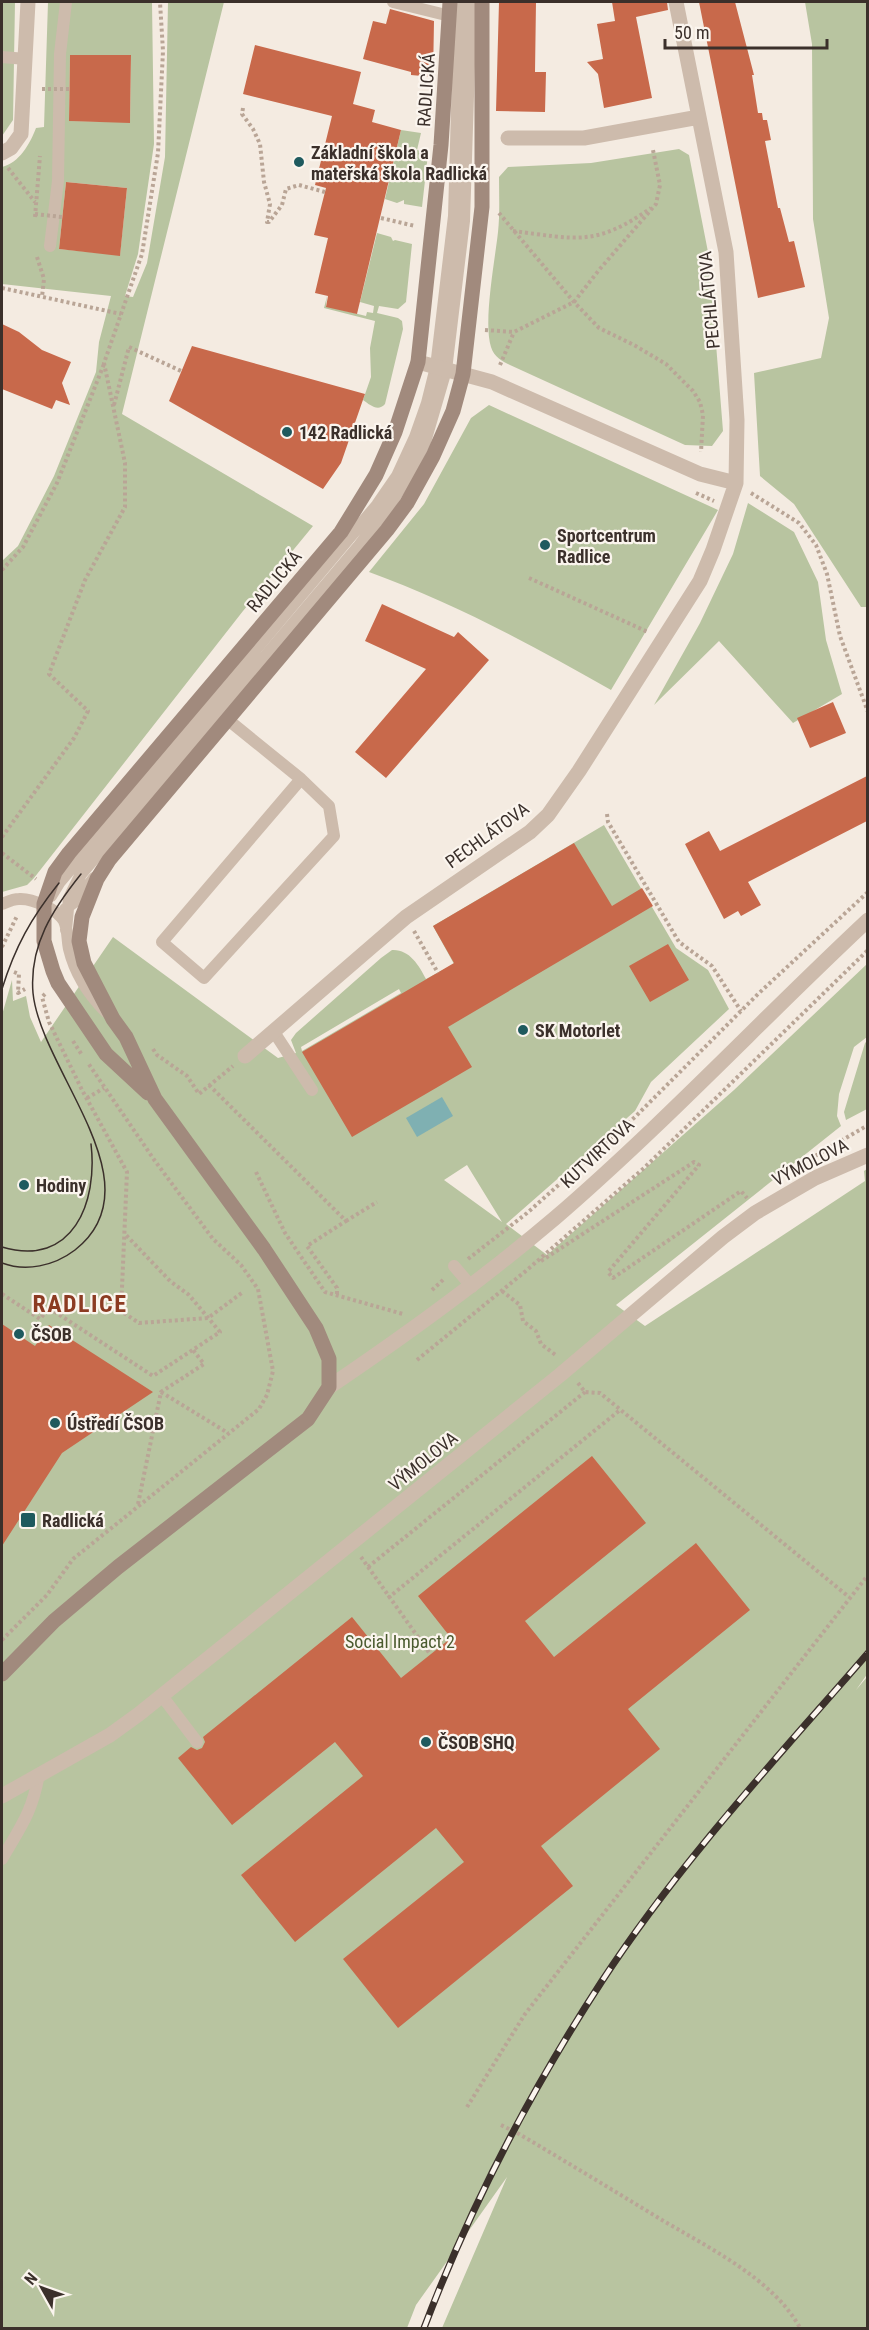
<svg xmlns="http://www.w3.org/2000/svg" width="869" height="2330" font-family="'Roboto Condensed',sans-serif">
<rect width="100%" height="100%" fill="#f4ebe1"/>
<path fill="#b8c4a0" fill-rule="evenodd" d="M2,2H15L13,120L2,136Z
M48,2H152L154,144L138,254L125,296L133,297L147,263L165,157L168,2H224L122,414L313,526L243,611L34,878L27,885L2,892V561L18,546L54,476L96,372L99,342L111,296L2,284V167C19,163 30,144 36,128L44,127ZM70,55H131L130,122L69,121ZM66,182L127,188L120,255L59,249Z
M805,2H867V607H861L794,504L760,476L754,373L821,358L829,318L813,219L812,44Z
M401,130L421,133L417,150L428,154L422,207L404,204V200L397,203L385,199Z
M679,149L689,155L709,257L723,431L712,446L685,445L510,365C502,361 494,357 491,347C483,322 495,260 498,232C500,214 499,195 499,177L508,167L591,163Z
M377,233L391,237L393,241L395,240L412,244L406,302L398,309L379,306L377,313L398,318L402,321L403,329L385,404C378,412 370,405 363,400L371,377L370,348L375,321L324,308L327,296L326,306L366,316L367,312L373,313L374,306L360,302Z
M489,405L718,510L611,690C534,646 452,602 369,572L424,504L471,418Z
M748,503L794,532L818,582L826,640L842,694L793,723L719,641L654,705L700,623L733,554Z
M604,825L676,948L708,970L729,1009L651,1082L635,1111L506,1224L547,1255L734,1090L867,964V1037L854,1047L839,1094L837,1116L841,1126L616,1305L645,1326L865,1181L864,1171L867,1169L868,1673L856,1690L867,1677V2328H442L507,2177L416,2305L407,2328H2V1015L12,980L13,1001L26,996L30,1017L41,1042L113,937L278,1058L296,1053L291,1040L296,1033L381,958L392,950C409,949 419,965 426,979L454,964L433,926ZM399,989L401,993L302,1051L301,1047ZM467,1165L502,1222L444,1180Z
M867,1041V1109L846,1120L844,1112L865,1043Z"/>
<path fill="#7fb0b2" d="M442,1097L453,1116L417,1137L406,1118Z"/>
<path fill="#c8694b" d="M499,2H536L535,72H546L545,112L496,111Z
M612,2H667L668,10L636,17L652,98L604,108L598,74L587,62L603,59L597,24L615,21Z
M699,2H735L754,75H752L758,113H762L763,120H767L771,140L765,141L778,208H780L789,242L794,241L805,287L758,298Z
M390,9L434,21L433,77L411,75V72L363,59L373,21L386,24Z
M255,45L361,72L353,104L375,110L372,122L401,130L357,314L326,307L328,296L315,293L328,238L314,235L326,188L315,185L332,116L243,94Z
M70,55H131L130,123L69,121Z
M66,182L127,188L120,256L59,249Z
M2,324L19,332L42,350L71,362L62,383L70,405L56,400L52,409L2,389Z
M192,346L365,394L341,463L323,489L169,401Z
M382,604L454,637L458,632L489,660L386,778L355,752L426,669L365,641Z
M833,702L846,733L810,748L797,718Z
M867,776V821L748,882L761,905L741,916L738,911L724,919L685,844L709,831L720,851Z
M574,843L612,906L642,888L653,906L448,1027L472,1067L352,1137L302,1052L454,963L433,926Z
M668,944L689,980L650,1002L629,966Z
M2,1324L35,1346L49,1325L153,1392L62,1453L2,1546Z
M592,1456L646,1523L525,1621L554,1657L696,1543L750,1610L628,1709L660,1749L541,1846L573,1886L398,2028L343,1959L464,1862L436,1828L295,1942L241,1875L363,1776L335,1742L232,1825L178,1758L191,1747L197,1750L202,1748L205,1742L203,1737L352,1617L401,1678L451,1638L418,1596Z"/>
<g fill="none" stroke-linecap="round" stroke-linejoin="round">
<path stroke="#b9a596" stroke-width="4" stroke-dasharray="3 3" stroke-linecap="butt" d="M243,108L242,114L253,129L260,144L264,182L270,204L267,222H269L282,205L286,189L299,185L325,192
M8,168L35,202
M499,213L574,302L599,328L634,345L666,364L693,391L700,402L703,415L701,452
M35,217L40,156
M381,218L415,226
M513,231C577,239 595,247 651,208
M37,257L44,279L42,297
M2,288L121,314
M485,330L514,332L574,302L599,270L656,204L660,185L653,150
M500,365L514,332
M114,405L129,347L181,371
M696,493L714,501
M751,493L799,523L816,545L827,574L840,636L868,712
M2,570L23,547L57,483L104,364
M529,578L648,632
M607,814L608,822L679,942L712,966L741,1011
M2,837L74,738L88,711L49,674L85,580L125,507V463L104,363L142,254L158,153L163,51L160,2
M2,853L36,879
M414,931L438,973
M2,947L17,916
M14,972L19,974L18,993L25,989
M45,994L42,997L49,1022L82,1090L127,1172L121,1311L139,1323L208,1318L243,1292
M73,1041L82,1055
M153,1049L157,1055L187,1076L199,1094L233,1066
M209,1085L346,1221L307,1246L337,1288V1294
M87,1098L104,1088
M810,1159L868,1125
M256,1172L285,1233L325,1292L403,1314
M346,1221L377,1202
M468,1259L527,1213L636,1116L758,994L868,892
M541,1261L694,1162L699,1165L608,1272L613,1278L741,1191L747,1198
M432,1290L444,1279
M502,1291L520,1305L523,1321L536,1331L541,1344L557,1356
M2,1294L40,1319L49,1308L153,1376L220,1332L189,1295L170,1281L125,1234
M417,1360L527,1270L644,1168L868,950
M578,1383L585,1392L600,1393L849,1597
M161,1392L228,1433
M138,1504L161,1392L204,1364L193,1350
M361,1557L430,1654
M368,1567L585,1392
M388,1598L620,1410
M2,1640L47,1595L73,1559L259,1409L267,1395L273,1371L258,1289L241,1265L213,1239L155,1161L88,1063
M467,2107L525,2014L868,1575
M501,2125L519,2134C565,2161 611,2189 657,2217C705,2246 773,2278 800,2328"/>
<path stroke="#cdbbac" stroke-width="12" d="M393,2L450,16
M2,57L26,59
M50,246L58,181L60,54L66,2
M227,719L301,779L162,942L204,978L334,836L329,806L301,779
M51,896L59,883L377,505L397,476L415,437L427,403L436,367L454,216L460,2
M2,904C7,902 13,899 19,899C32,898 58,910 64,921C68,929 67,940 69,949C75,974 88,994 106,1012
M65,909L76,901L94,878
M66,930L69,898L81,874L358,547L389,506L408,476L425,442L446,370L464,221L471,2
M274,1032L312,1090
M454,1266L472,1287
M162,1696L197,1742
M2,1859C21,1826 32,1813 39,1774"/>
<path stroke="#cdbbac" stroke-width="15" d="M508,138H584L699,117
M2,153L11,148L21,134L28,2
M418,362L492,382L700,474L736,483
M245,1056L406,917L530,832L548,815L579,771L700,581L713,550L736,483L737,420L726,252L676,2
M329,1387C409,1333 482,1280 555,1218C664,1124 763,1018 868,920
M2,1796L110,1735L139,1714L560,1375L723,1237L755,1213L815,1178L868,1155"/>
<path stroke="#a18a7d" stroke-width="15" d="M148,1093L106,1054L58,983L53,971L44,941V904L55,872L69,853L341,532L376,475L395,432L418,362L441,145L450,2
M2,1674L54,1621L118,1567L308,1419L329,1387V1359L316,1328L264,1249L155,1099L126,1037L113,1019L84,963L79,941L82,917L97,879L109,860L387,530L407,503L433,456L453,411L463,374L482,207V2"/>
<path stroke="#3b302b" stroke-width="1.5" d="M2,989C15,947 31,918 59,883
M2,1247C73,1268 98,1202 91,1144
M2,1263C26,1272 54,1266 75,1250C159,1184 41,1072 33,993C29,945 53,909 81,874"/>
<defs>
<path id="rail" d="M424,2328C470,2207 531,2090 602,1981C679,1863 776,1759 868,1653"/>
</defs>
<use href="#rail" stroke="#3b302b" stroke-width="7"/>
<use href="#rail" stroke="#fbf5ee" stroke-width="4.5" stroke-dasharray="14" stroke-linecap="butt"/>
<path stroke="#b9a596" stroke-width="4" stroke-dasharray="3 3" stroke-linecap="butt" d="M42,89H69
M35,214L62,217"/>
</g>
<g fill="#1f5a5e" stroke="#fbf5ee" stroke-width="2">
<circle cx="299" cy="162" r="6"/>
<circle cx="287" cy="432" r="6"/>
<circle cx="545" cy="545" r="6"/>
<circle cx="523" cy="1030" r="6"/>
<circle cx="24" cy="1185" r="6"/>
<circle cx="19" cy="1334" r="6"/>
<circle cx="55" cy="1423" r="6"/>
<rect x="20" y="1512" width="16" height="16" rx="3"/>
<circle cx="426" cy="1742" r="6"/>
</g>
<g text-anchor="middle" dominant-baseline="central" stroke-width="4.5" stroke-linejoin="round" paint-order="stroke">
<g font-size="18" fill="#3b302b" stroke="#fbf5ee">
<text transform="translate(426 90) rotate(-86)">RADLICKÁ</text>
<text transform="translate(709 300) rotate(-95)">PECHLÁTOVA</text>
<text transform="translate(274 581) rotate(-50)">RADLICKÁ</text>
<text transform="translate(487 835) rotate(-36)">PECHLÁTOVA</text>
<text transform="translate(597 1153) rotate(-43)">KUTVIRTOVA</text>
<text transform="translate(810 1162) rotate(-27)">VÝMOLOVA</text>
<text transform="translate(423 1461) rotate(-39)">VÝMOLOVA</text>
</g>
<g font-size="18" font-weight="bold" fill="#3b302b" stroke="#fbf5ee" text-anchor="start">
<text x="311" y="152">Základní škola a<tspan x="311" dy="21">mateřská škola Radlická</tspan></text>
<text x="299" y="432">142 Radlická</text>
<text x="557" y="535">Sportcentrum<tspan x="557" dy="21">Radlice</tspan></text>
<text x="535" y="1030">SK Motorlet</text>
<text x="36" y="1185">Hodiny</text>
<text x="31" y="1334">ČSOB</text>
<text x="67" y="1423">Ústředí ČSOB</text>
<text x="42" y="1520">Radlická</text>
<text x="438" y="1742">ČSOB SHQ</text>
</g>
<g font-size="18" fill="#4a5a2e" stroke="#fbf5ee">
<text x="400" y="1641">Social Impact 2</text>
</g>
<g font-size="24" font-weight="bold" letter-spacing="1.5" fill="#8c3b22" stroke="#fbf5ee">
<text x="80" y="1304">RADLICE</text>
</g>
</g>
<rect width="869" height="2330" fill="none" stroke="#3b302b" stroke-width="6"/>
<g transform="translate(42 2288) rotate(310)" stroke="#fbf5ee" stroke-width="4.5" paint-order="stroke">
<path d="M0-4.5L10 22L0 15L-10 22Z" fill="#3b302b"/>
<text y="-9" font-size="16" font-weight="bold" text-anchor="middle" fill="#3b302b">N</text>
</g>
<path d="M665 39v9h162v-9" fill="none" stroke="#3b302b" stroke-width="3"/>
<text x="674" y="39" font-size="18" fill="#3b302b" stroke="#fbf5ee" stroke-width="4.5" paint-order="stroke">50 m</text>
</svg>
